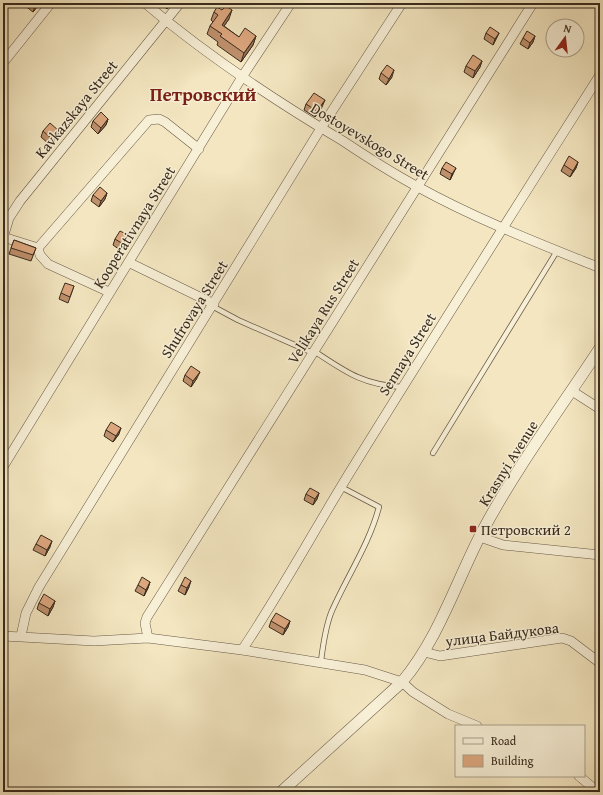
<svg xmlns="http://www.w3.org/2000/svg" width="603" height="795" font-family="'Gentium Book Plus',serif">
<rect width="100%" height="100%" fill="#f3e6c0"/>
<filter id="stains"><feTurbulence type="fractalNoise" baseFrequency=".005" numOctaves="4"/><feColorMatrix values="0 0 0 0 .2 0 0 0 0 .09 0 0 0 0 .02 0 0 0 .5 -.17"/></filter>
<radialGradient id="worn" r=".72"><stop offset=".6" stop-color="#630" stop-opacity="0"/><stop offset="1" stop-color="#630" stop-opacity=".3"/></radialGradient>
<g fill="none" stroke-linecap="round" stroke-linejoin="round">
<defs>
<path id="service" d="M212,306L238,320L313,353
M314,351C346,372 363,385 402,387
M433,453L557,251
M321,661C323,645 325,629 331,613C346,578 369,545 379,507L341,487
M594,788L600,781"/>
<path id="minor" d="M145,3C206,55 274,100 343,141C367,157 392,173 418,187C476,219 538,243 600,268
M3,63L51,3
M3,237L38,248L40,255L48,264L109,292
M3,238L9,218L20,201L180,3
M38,248L149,120L159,119L165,122L199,149
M130,263L214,304
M572,391L600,409
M3,467L242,77L291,3
M480,537L503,545L600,555
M3,636L94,641L148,638L242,650L365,670L402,682L413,692L448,714L477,726
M21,636L26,613L39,587L321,128L402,3
M148,638L145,623L147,617L533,3
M242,650C283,589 317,525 355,464C436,333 518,204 600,75
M424,652L440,656L562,638L571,641L600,663
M579,776L598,792"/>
<path id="tertiary" d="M281,792L402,682C439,638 456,582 482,532C516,468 560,409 600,348"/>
</defs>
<use href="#service" stroke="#685a46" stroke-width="6"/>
<use href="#minor" stroke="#685a46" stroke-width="10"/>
<use href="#tertiary" stroke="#685a46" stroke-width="12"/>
<use href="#service" stroke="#f7efd6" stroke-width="4.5"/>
<use href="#minor" stroke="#f7efd6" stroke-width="9"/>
<use href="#tertiary" stroke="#f7efd6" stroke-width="11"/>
</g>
<path fill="#be906c" stroke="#392b1d" d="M25,3H40L33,12L24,5Z
M160,3H172L167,9Z
M214,12L229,19L224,26L239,37L256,36L253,45L241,62L217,45L218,42L207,34L210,26L213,22L211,20Z
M486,33H499L493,45L484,39Z
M535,36L533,42L528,49L520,44L523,38Z
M482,61L480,67L473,78L464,72L466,66Z
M381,73L392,77L386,85L379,79Z
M306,104L322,107L315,117L304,110Z
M108,119L106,125L98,134L91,127L93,121Z
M43,131H59L57,137L50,145L41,137Z
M578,162L576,168L570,177L561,171L564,165Z
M442,168L453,174L450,180L440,174Z
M107,193L105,199L99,207L91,201L93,195Z
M115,239L125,241L120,250L113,245Z
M14,240L36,248L31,261L9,254Z
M74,286L68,303L59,299L61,293Z
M185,375L197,378L191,387L183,381Z
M106,430L119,434L113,442L104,436Z
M319,493L317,499L313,505L304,500L306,494Z
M36,544L50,547L45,556L33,550Z
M150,582L148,588L144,596L135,591L138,585Z
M181,585L189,587L185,595L178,591Z
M55,601L53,607L48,616L37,609L39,603Z
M271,621H290L288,627L283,635L269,627Z"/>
<path fill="#9b7558" stroke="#392b1d" d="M37,3H40L33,12L35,6Z
M170,3H172L167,9Z
M232,10L229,19L219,33L222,25Z
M499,33L493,45L495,39Z
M256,36L253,45L241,62L244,53Z
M535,36L533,42L528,49L530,43Z
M482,61L480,67L473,78L475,71Z
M394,70L392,77L386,85L389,79Z
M325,100L322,107L315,117L317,111Z
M108,119L106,125L98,134L101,128Z
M59,131L57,137L50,145L52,139Z
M578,162L576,168L570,177L573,171Z
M456,168L450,180L452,174Z
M107,193L105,199L99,207L101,201Z
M200,372L197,378L191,387L193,381Z
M121,428L119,434L113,442L116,436Z
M319,493L317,499L313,505L315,499Z
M52,541L50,547L45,556L47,550Z
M191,581L189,587L185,595L187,588Z
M150,582L148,588L144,596L146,590Z
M55,601L53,607L48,616L50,609Z
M290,621L288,627L283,635L285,629Z"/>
<path fill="#dda77e" stroke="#392b1d" d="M31,3H37L35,6Z
M226,6L232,10L222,25L239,37L245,28L256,36L244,53L220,36L222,34L210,26L218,15L214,12L217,7L222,10Z
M490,27L499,33L495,39L486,33Z
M527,31L535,36L530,43L523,38Z
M473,55L482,61L475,71L466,66Z
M387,65L394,70L389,79L381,73Z
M314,93L325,100L317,111L306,104Z
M101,112L108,119L101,128L93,121Z
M50,123L59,131L52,139L43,131Z
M569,156L578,162L573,171L564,165Z
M446,162L456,168L452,174L442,168Z
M100,187L107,193L101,201L93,195Z
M120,231L128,235L123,244L115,239Z
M14,240L36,248L33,255L11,248Z
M65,283L74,286L70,297L61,293Z
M191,366L200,372L193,381L185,375Z
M111,422L121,428L116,436L106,430Z
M310,488L319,493L315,499L306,494Z
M41,535L52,541L47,550L36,544Z
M142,577L150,582L146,590L138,585Z
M185,577L191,581L187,588L181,585Z
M44,594L55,601L50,609L39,603Z
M276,613L290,621L285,629L271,621Z"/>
<rect fill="#8f2418" stroke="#f7efd6" stroke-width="1.5" x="469" y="525" width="8" height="8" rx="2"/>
<g text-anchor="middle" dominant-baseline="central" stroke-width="3" stroke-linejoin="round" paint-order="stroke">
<g font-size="15" fill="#392b1d" stroke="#f7efd6">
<text transform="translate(76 109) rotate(-51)">Kavkazskaya Street</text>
<text transform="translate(370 141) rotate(31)">Dostoyevskogo Street</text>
<text transform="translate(134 227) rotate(-58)">Kooperativnaya Street</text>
<text transform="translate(194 309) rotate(-58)">Shufrovaya Street</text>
<text transform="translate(323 311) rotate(-58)">Velikaya Rus Street</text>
<text transform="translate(407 354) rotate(-58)">Sennaya Street</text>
<text transform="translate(508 463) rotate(-58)">Krasnyi Avenue</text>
<text transform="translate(502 634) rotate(-7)">улица Байдукова</text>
</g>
<g font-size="15" fill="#392b1d" stroke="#f7efd6" text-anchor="start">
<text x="481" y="529">Петровский 2</text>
</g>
<g font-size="19" font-weight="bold" fill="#7a1f14" stroke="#f7efd6">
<text x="203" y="94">Петровский</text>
</g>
</g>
<rect width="603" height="795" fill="none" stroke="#f3e6c0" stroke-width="16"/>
<rect x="4" y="4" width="595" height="787" fill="none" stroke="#392b1d" stroke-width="2"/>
<rect x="8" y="8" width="587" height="779" fill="none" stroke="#392b1d"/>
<rect x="455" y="725" width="130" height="52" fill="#f7efd6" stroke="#aba18c"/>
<rect x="463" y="738" width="20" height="6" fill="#f7efd6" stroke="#aba18c"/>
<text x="491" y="745" font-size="12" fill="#392b1d">Road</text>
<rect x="463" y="755" width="20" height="12" fill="#dda77e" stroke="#aba18c"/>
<text x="491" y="765" font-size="12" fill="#392b1d">Building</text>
<g transform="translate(565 38) rotate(15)"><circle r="19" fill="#f7efd6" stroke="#aba18c"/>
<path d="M0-3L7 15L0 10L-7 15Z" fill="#8f2418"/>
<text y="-6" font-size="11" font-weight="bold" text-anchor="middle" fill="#392b1d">N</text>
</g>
<rect width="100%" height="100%" filter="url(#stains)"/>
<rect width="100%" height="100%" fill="url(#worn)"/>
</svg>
